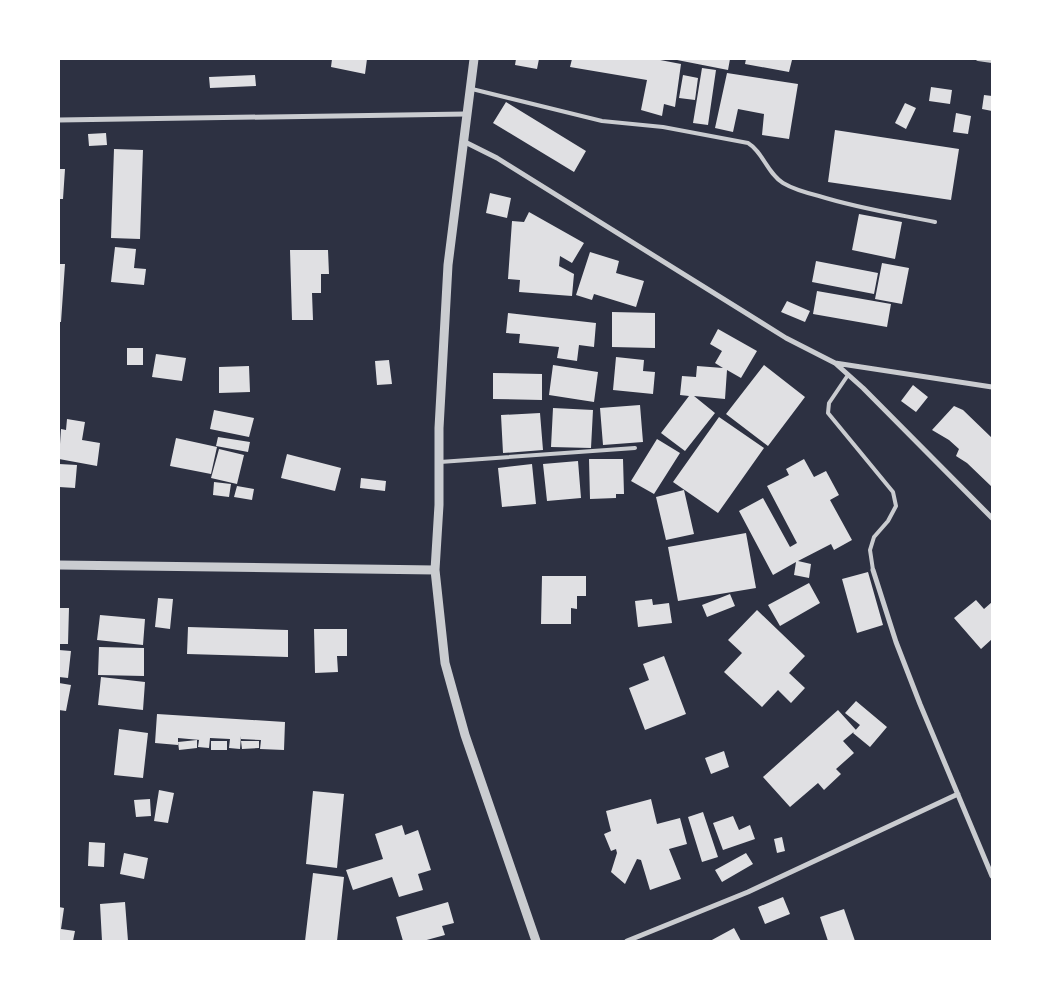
<svg xmlns="http://www.w3.org/2000/svg" width="1051" height="1000" font-family="'Fira Sans',sans-serif">
<rect width="100%" height="100%" fill="#2d3142"/>
<path fill="#e0e0e3" d="M332,59H367L365,74L331,67Z
M516,59H539L537,69L515,65Z
M572,59H655L681,64L675,107L664,104L662,116L641,110L647,80L570,67Z
M672,59H730L728,70Z
M746,59H784L792,60L789,72L745,64Z
M702,68L716,70L708,125L693,123Z
M727,73L798,84L789,139L762,135L764,114L738,109L733,132L715,128Z
M255,75L256,86L210,88L209,77Z
M683,75L698,78L695,100L679,98Z
M931,87L952,90L950,104L929,101Z
M984,95L992,96V111L982,109Z
M506,102L586,151L574,172L493,123Z
M905,103L916,108L906,129L895,123Z
M956,113L971,116L968,134L953,132Z
M835,130L959,149L951,200L828,182Z
M106,133L107,145L89,146L88,134Z
M114,149L143,150L140,239L111,238Z
M59,169H65L63,199H59Z
M490,193L511,198L507,218L486,213Z
M529,212L584,243L572,263L560,256L559,266L574,274L572,296L519,292L520,280L508,279L512,221L524,222Z
M859,214L902,222L895,259L852,250Z
M115,247L136,249L134,268L146,269L144,285L111,282Z
M290,250H328L329,274H321V293H312L313,320H292Z
M590,252L619,261L616,273L644,281L636,307L594,294L592,300L576,295Z
M816,261L878,273L874,294L812,282Z
M882,263L909,268L902,304L875,299Z
M59,264H65L61,322H59Z
M817,291L891,304L887,327L813,314Z
M787,301L810,311L805,322L781,312Z
M612,312L655,313V348L612,347Z
M508,313L596,323L594,347L579,345L577,361L557,358L559,347L519,343L520,334L506,333Z
M718,329L757,351L741,378L727,370L725,399L694,396L715,413L685,451L661,433L689,396L680,395L682,376L696,377L697,366L723,368L715,363L722,351L710,344Z
M127,348H143V365H127Z
M156,354L186,358L182,381L152,377Z
M616,357L644,360L643,371L655,372L653,394L613,390Z
M389,360L392,384L377,385L375,361Z
M553,365L598,372L594,402L549,395Z
M764,365L805,397L768,446L726,414Z
M249,366L250,392L219,393V367Z
M493,373L542,374V400L493,399Z
M913,385L928,397L916,412L901,401Z
M640,405L643,442L603,445L600,408Z
M954,406L963,410L992,438V487L967,463L956,456L959,449L949,440L932,430Z
M553,408L593,410L591,448L551,447Z
M214,410L254,418L249,437L210,429Z
M540,413L543,450L503,453L501,415Z
M719,417L764,448L718,513L673,482Z
M67,419L85,422L82,440L100,443L97,466L59,459L61,429L66,430Z
M218,437L250,442L248,452L216,446Z
M176,438L217,447L211,474L170,466Z
M657,439L680,453L654,494L631,481Z
M219,449L244,455L237,484L211,478Z
M287,454L341,468L335,491L281,478Z
M589,459H623L624,494H616V498L590,499Z
M804,459L814,477L826,471L839,495L830,500L852,540L834,550L831,544L798,561L811,564L809,578L794,575L796,562L773,575L739,511L763,498L790,547L797,543L767,486L789,475L786,469Z
M578,461L581,498L547,501L543,464Z
M59,464L77,465L75,488L59,487Z
M532,464L536,504L502,507L498,468Z
M361,478L386,481L385,491L360,488Z
M214,482L231,484L229,497L213,495Z
M237,486L254,489L252,500L234,497Z
M684,490L694,534L666,540L656,497Z
M746,533L756,588L678,601L668,547Z
M868,572L883,625L857,633L842,579Z
M542,576H586V596H577V609L571,608V624H541Z
M809,583L820,603L780,626L768,605Z
M730,594L735,606L707,617L702,605Z
M158,598L173,599L170,629L155,627Z
M652,599L653,605L669,603L672,623L638,627L635,601Z
M976,600L984,609L992,602V639L981,649L954,618Z
M59,608H69L68,644H59Z
M757,610L805,656L789,673L805,688L791,703L778,690L762,707L724,672L742,653L728,640Z
M100,615L145,619L143,645L97,640Z
M188,627L288,630V657L187,654Z
M314,629H347V656H337L338,672L315,673Z
M99,647L144,648V676L98,675Z
M59,650L71,651L68,678L59,677Z
M664,656L686,714L645,730L629,688L649,680L643,664Z
M101,677L145,682L143,710L98,705Z
M59,683L71,685L66,711L59,710Z
M856,701L887,727L870,747L853,733L860,725L845,713Z
M838,710L856,730L843,741L854,753L836,769L841,774L824,790L818,783L790,807L763,777Z
M157,714L285,722L284,750L260,749L261,740L241,739V736L240,749L229,748L230,739L210,738L209,748L198,747L199,740H200L178,738V745L155,743Z
M119,729L148,733L143,778L114,775Z
M197,740V748L179,750L178,742Z
M211,741H227V750H211Z
M241,741H259V748L242,749Z
M724,751L729,767L711,774L705,758Z
M159,790L174,793L168,823L154,821Z
M313,791L344,794L337,868L306,864Z
M150,799L151,816L136,817L134,800Z
M651,799L657,824L680,818L687,844L669,849L681,879L650,890L641,860L637,859L625,884L611,872L617,853L616,849L611,851L604,834L611,831L606,811Z
M703,812L718,857L702,862L688,817Z
M733,816L739,830L750,825L755,839L723,850L713,823Z
M402,825L405,835L418,830L431,870L418,874L423,890L399,897L392,877L353,890L346,870L383,859L375,834Z
M782,837L785,851L777,853L774,839Z
M89,842L105,843L104,867L88,866Z
M124,853L148,858L144,879L120,874Z
M746,853L753,864L722,882L715,870Z
M313,873L344,877L337,941H305Z
M783,897L790,914L765,924L758,907Z
M125,902L128,941H102L100,904Z
M448,902L454,923L442,926L445,935L423,941H403L396,917Z
M59,907L64,908L61,929L75,931L73,941H59Z
M844,909L855,941H828L820,917Z
M734,928L741,941H710Z"/>
<g fill="none" stroke-linecap="round" stroke-linejoin="round">
<path stroke="#caccd0" stroke-width="4" d="M978,59L992,61
M472,89L602,121L663,127L748,143C763,152 767,173 783,183C793,189 807,193 819,196C857,208 896,214 935,222
M848,375L829,403L828,413L893,492L896,506L888,521L874,537L870,550L873,570
M440,462L635,448"/>
<path stroke="#caccd0" stroke-width="5" d="M59,120L466,114
M463,141L497,158L786,338L835,363L992,387
M835,363L863,388L992,518
M873,570L896,642L920,704L992,876
M627,941L748,892L958,794"/>
<path stroke="#caccd0" stroke-width="9" d="M474,59L448,265L439,428V505L435,570L445,663L465,735L536,941
M59,565L435,570"/>
</g>
<rect width="1051" height="1000" fill="none" stroke="#ffffff" stroke-width="120"/>
</svg>
